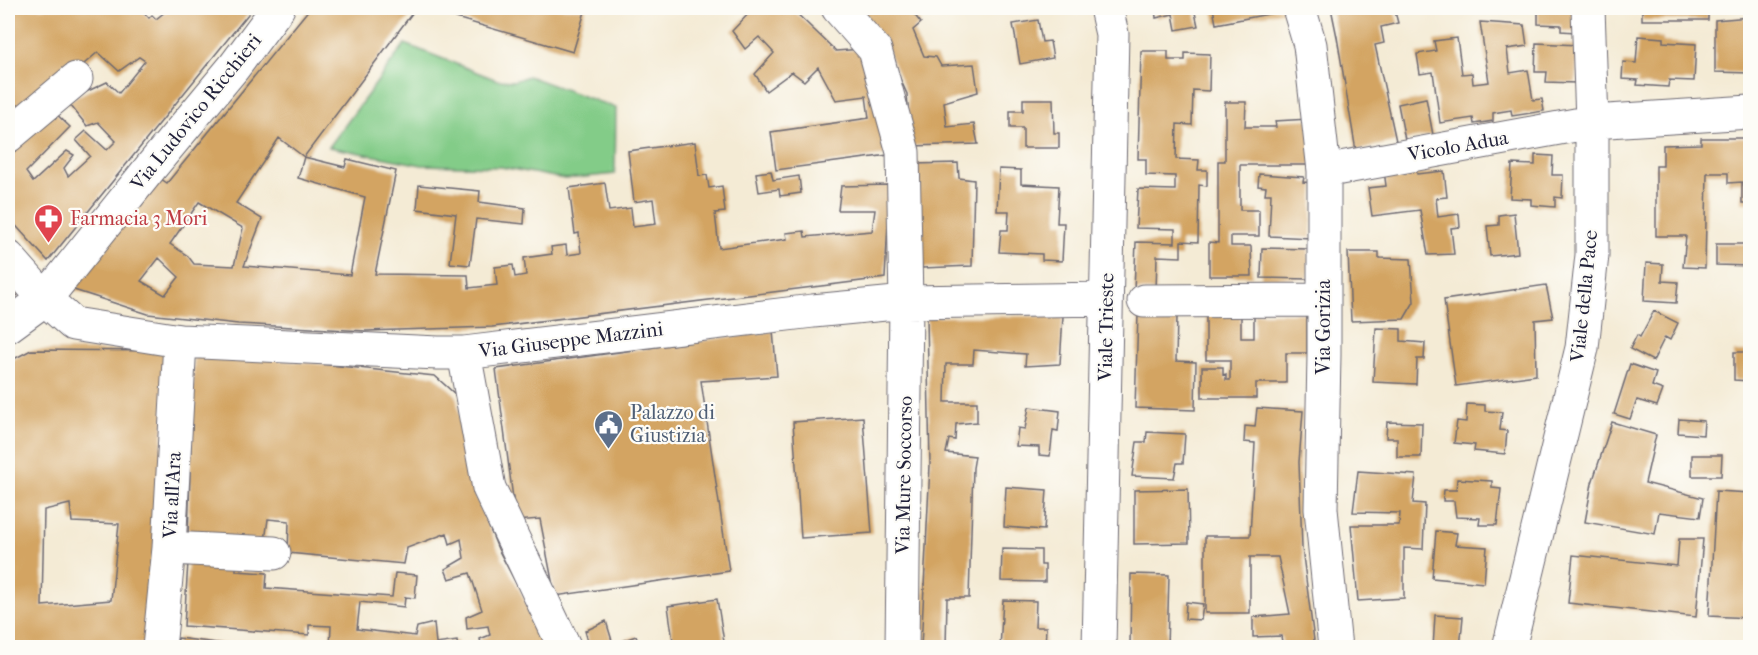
<svg xmlns="http://www.w3.org/2000/svg" width="1758" height="655" font-family="'IM FELL French Canon',serif">
<rect width="100%" height="100%" fill="#fdfcf7"/>
<filter id="ink" filterUnits="userSpaceOnUse"><feTurbulence type="fractalNoise" baseFrequency=".0167" numOctaves="2"/><feDisplacementMap in="SourceGraphic" scale="12" xChannelSelector="R" yChannelSelector="G"/><feConvolveMatrix kernelMatrix="1 2 1 2 8 2 1 2 1" color-interpolation-filters="sRGB"/></filter>
<filter id="wash" filterUnits="userSpaceOnUse"><feTurbulence type="fractalNoise" baseFrequency=".008" numOctaves="4" result="noise"/><feDisplacementMap in="SourceGraphic" scale="24" xChannelSelector="R" yChannelSelector="G"/><feGaussianBlur stdDeviation="1.35" result="paint"/><feColorMatrix in="noise" values="0 0 0 0 0 0 0 0 0 0 0 0 0 0 0 0 0 1.4 0 .05"/><feComposite in="paint" operator="in"/></filter>
<g filter="url(#wash)">
<rect width="100%" height="100%" fill="#f4ebd5"/>
<path fill="#83cc88" stroke="#527762" stroke-width="1.5" d="M405,44L497,80L514,81L528,76L616,108L615,174L565,179L501,167L422,165L329,147Z"/>
<g id="blocks">
<path fill="#d3a462" fill-rule="evenodd" d="M8,8H140L149,18L152,15L156,19L170,8H253L48,261L8,217V146L49,107L70,127L26,172L33,182L67,151L74,155L64,168L68,176L90,156L76,140L86,131L107,150L116,141L98,122L87,126L67,101L107,82L119,93L145,61L139,57L119,71L98,52L8,129Z
M310,8H416L304,157L279,138L236,203L262,219L244,266L350,275L365,197L298,178L304,157L345,167L347,159L396,171L375,274L468,275L469,288L497,285L495,267L513,265L515,277L526,275L524,258L552,254L551,247L566,245L567,255L581,253L579,233L575,234L569,188L605,183L609,211L631,208L633,227L656,224L653,199L634,202L628,151L695,142L699,176L707,175L709,188L722,186L725,212L715,213L719,248L787,239L786,233L804,231L805,237L872,231L875,210H838L841,186L890,185L885,278L492,327L366,331L238,324L148,314L71,289L155,175L167,183ZM199,202L243,228L234,266L194,264L188,256L170,244ZM159,258L179,277L165,295L141,281Z
M459,8H586L573,52L456,18Z
M754,8H791L836,51L862,49L888,155L776,170L771,132L869,118L866,96L836,100L818,67L804,81L792,72L766,91L755,74L774,53L759,37L745,49L732,31Z
M860,8H909L921,23L913,30L924,56L936,57L941,66L974,64L978,92L944,102L947,127L974,124L978,144L911,146L907,94L882,39Z
M1155,8H1194L1198,26L1176,30L1173,14L1156,18Z
M1213,8H1295V9L1216,24Z
M1331,8H1394L1398,23L1381,27L1384,43L1375,45L1396,141L1356,151L1337,37Z
M1538,8H1575V32L1561,31V25L1538,24Z
M1642,8H1708V20H1642Z
M1750,17V73L1715,72V20Z
M1038,20L1042,42L1050,41L1053,58L1020,64L1013,24Z
M1480,22L1524,25L1527,46L1507,49L1510,73L1528,70L1533,100L1542,99L1544,111L1512,116L1511,110L1493,113V121L1474,124L1473,118L1440,123L1433,72L1420,74L1417,54L1436,51L1434,41L1457,38L1462,74L1472,73L1473,84L1489,82Z
M1638,36L1663,38V42L1696,44L1694,81L1669,80L1668,87L1637,85L1638,80L1622,79L1623,62L1636,63Z
M1536,43L1578,45L1576,83L1546,82L1547,72H1535Z
M1141,51H1168V60H1185V53L1210,54L1209,91L1193,90L1192,125L1177,124L1176,159L1199,160L1198,170H1207V186L1199,185L1198,242L1181,241V257L1157,256L1156,291H1134L1136,242L1175,243V229L1136,228L1138,189L1175,190V176L1146,175V159H1138Z
M1426,98L1433,135L1405,140L1398,104Z
M1023,99H1053L1054,133H1059V148H1023V128H1010V111H1023Z
M1225,102H1246L1245,127H1276L1275,121L1309,119L1313,165H1240V210H1259V236H1231V246H1251L1252,276H1209V242L1218,243V161H1225Z
M1701,138H1750V203H1742V182L1728,183V173H1707L1705,268L1683,267L1686,236H1656V166H1663V145L1701,144Z
M1535,155L1553,156L1552,175H1563L1562,198L1555,197V207L1531,205V199L1510,198L1512,164L1535,165Z
M958,163L959,178L974,180L972,266L922,268L913,164Z
M1416,166L1417,174L1444,171L1447,197L1436,198L1438,217L1459,214L1460,227L1451,228L1454,254L1428,255L1420,210L1372,216L1368,188L1386,186L1384,170Z
M999,169L1021,170V184L1059,186L1057,223H1064L1062,261L1042,260V254L999,252L1001,230H1008L1009,211H997Z
M771,171L773,180L799,176L801,193L780,196L779,189L759,192L756,173Z
M1259,174L1304,177L1303,182L1314,183L1311,238L1269,236L1271,194H1265L1266,187L1258,186Z
M419,185L480,191L479,202L525,208L524,224L476,219L470,265L450,263L456,214L417,209Z
M1514,213L1518,253L1490,256L1487,226L1499,225V215Z
M1716,244H1750V266L1716,265Z
M1262,248L1309,249V279L1261,278Z
M1348,252H1379V258L1411,259L1414,302L1404,319L1351,321Z
M1646,263L1663,264L1662,281L1678,282L1676,303L1644,301Z
M8,270L24,290L8,303Z
M1546,285L1553,318L1535,320L1536,375L1456,386L1444,300Z
M1654,311L1678,323L1670,340L1665,337L1653,361L1630,349L1637,335L1640,337Z
M1206,313H1241V338H1254V313H1307V353H1286V383H1256V398H1202V367H1223V375L1226,374V380H1230V360H1206Z
M1138,314L1177,315L1176,361L1196,362L1195,410L1135,408Z
M1063,316L1060,364L1025,366L1026,354L974,350L973,364H946L945,402H977V422L956,424L955,440L949,439L946,453L975,456L973,468L969,598H947L946,648H921L930,465L927,317Z
M1376,328L1401,329V341L1425,343L1424,359H1417L1416,384L1373,382Z
M773,331L777,376L701,381L729,571L555,596L540,519L516,521L496,369Z
M31,350L169,351L148,643L8,648V362ZM70,504L72,522L119,524L111,600L42,606L44,510Z
M194,351L435,376L456,395L472,486L498,549L550,648H482L480,639L490,635L488,626L467,629L466,617L482,610L470,573L449,579L445,569L464,558L461,539L450,544L447,533L407,548L404,564L288,553L289,521L268,519L265,541L188,537Z
M1734,352H1750V381L1734,380Z
M1630,364L1656,373L1652,386L1663,390L1657,406L1637,400L1630,419L1614,414Z
M1467,404L1485,405V411L1502,412L1500,430L1507,431L1505,454L1474,451L1475,445L1454,443L1457,421L1466,422Z
M1029,407L1060,411L1058,431L1053,430L1050,456L1039,455V447L1016,446L1018,428L1025,429Z
M1257,408L1303,411L1299,462L1302,548L1315,648H1283L1281,636L1253,637V617L1290,614L1278,557H1250V613H1205V536H1250L1255,443L1244,442L1245,426L1255,427Z
M863,417L872,533L801,538L793,422Z
M1679,419L1704,421L1703,435L1678,433Z
M1387,422L1422,423L1421,457H1397V438H1386Z
M1612,422L1656,435L1645,483L1703,498L1700,517L1659,512L1655,534L1585,522L1592,483Z
M1147,432L1185,434L1183,463H1177L1174,478L1132,476L1137,442H1146Z
M1692,455H1722L1721,476H1692Z
M1358,471L1416,475L1413,503L1425,504L1423,549L1404,548V598L1358,601L1351,525H1399L1400,513L1353,512Z
M1457,479L1492,481V488L1501,489L1497,525H1479L1480,518L1456,517L1454,501H1443L1444,490H1456Z
M1006,487L1047,490L1044,530L1004,527Z
M1188,489L1189,543L1134,544V490Z
M1716,491L1750,493V618L1709,616Z
M1436,531L1457,533L1455,545L1487,547L1484,583L1432,578Z
M1679,539H1703L1696,617L1568,603L1573,555L1677,566Z
M1002,549L1041,550V565H1045V582L1001,581Z
M188,562L236,565V571L267,573L266,588L392,597L395,573L417,575L415,598L405,597L404,607L360,602L357,629L415,636L417,627L434,623L436,644L457,641L458,648H330L331,626L309,625V635L184,626Z
M1131,574L1169,575L1167,648H1130Z
M717,599L725,648H674L668,606Z
M1003,600L1036,601L1035,627H1046L1045,648H1000Z
M1186,602L1203,604L1201,620L1185,619Z
M1435,615L1463,617L1460,648H1433Z
M606,621L613,644L636,636L640,648H590L585,631Z
M178,638L240,646V648H177Z"/>
</g>
</g>
<g filter="url(#ink)">
<use href="#blocks" fill-opacity="0" stroke="#6c6871" stroke-width="1.5"/>
<g fill="none" stroke-linecap="round" stroke-linejoin="round">
<defs>
<path id="minor" d="M838,8L875,50L903,152L906,302L902,648
M1299,8L1310,45L1324,171V355L1321,509L1335,648
M8,136L76,79
M1324,171L1592,122L1750,112
M8,257L45,299L73,324L180,341L438,353H464L813,311L906,302L1106,299
M1144,301L1323,300
M8,326L45,299L151,167L234,67L278,8
M464,353L489,488L565,648
M169,548L274,553
M159,648L169,548L180,341
M1099,648L1112,34L1106,8
M1509,648L1582,348L1592,255V122L1588,8"/>
</defs>
<use href="#minor" stroke="#6c6871" stroke-width="35"/>
<use href="#minor" stroke="#fff" stroke-width="33"/>
</g>
</g>
<defs>
<symbol id="pharmacy-pin" viewBox="-11 -11 22 30"><path d="M0 17L-7.5 6A9.5 9.5 0 1 1 7.5 6Z" fill="#e0444e" stroke="#fdfcf7"/><path d="M-2-6h4v4h4v4h-4v4h-4v-4h-4v-4h4Z" fill="#fff"/></symbol>
<symbol id="civic-pin" viewBox="-11 -11 22 30"><path d="M0 17L-7.5 6A9.5 9.5 0 1 1 7.5 6Z" fill="#5c6f8a" stroke="#fdfcf7"/><path d="M-.6-6.5H3V-4.5H.6V-3L4-1V1h2V6H-6V1h2V-1L-.6-3ZM-1.2 2.5V6h2.4V2.5Z" fill="#fff"/></symbol>
</defs>
<g fill-rule="evenodd">
<use href="#pharmacy-pin" x="32" y="202" width="33" height="45"/>
<use href="#civic-pin" x="592" y="408" width="33" height="45"/>
</g>
<g text-anchor="middle" dominant-baseline="central" stroke-width="4.5" stroke-linejoin="round" paint-order="stroke">
<g font-size="20" fill="#22223b" stroke="#fdfcf7">
<text transform="translate(196 112) rotate(-51)">Via Ludovico Ricchieri</text>
<text transform="translate(1458 146) rotate(-10)">Vicolo Adua</text>
<text transform="translate(1584 296) rotate(-84)">Viale della Pace</text>
<text transform="translate(1106 327) rotate(-89)">Viale Trieste</text>
<text transform="translate(1323 327) rotate(-90)">Via Gorizia</text>
<text transform="translate(571 340) rotate(-7)">Via Giuseppe Mazzini</text>
<text transform="translate(904 475) rotate(-89)">Via Mure Soccorso</text>
<text transform="translate(172 495) rotate(-87)">Via all'Ara</text>
</g>
<g font-size="20" fill="#be3a42" stroke="#fdfcf7" text-anchor="start">
<text x="70" y="218">Farmacia 3 Mori</text>
</g>
<g font-size="20" fill="#4e5e75" stroke="#fdfcf7" text-anchor="start">
<text x="630" y="412">Palazzo di<tspan x="630" dy="23">Giustizia</tspan></text>
</g>
</g>
<rect width="1758" height="655" fill="none" stroke="#fdfcf7" stroke-width="30"/>
</svg>
